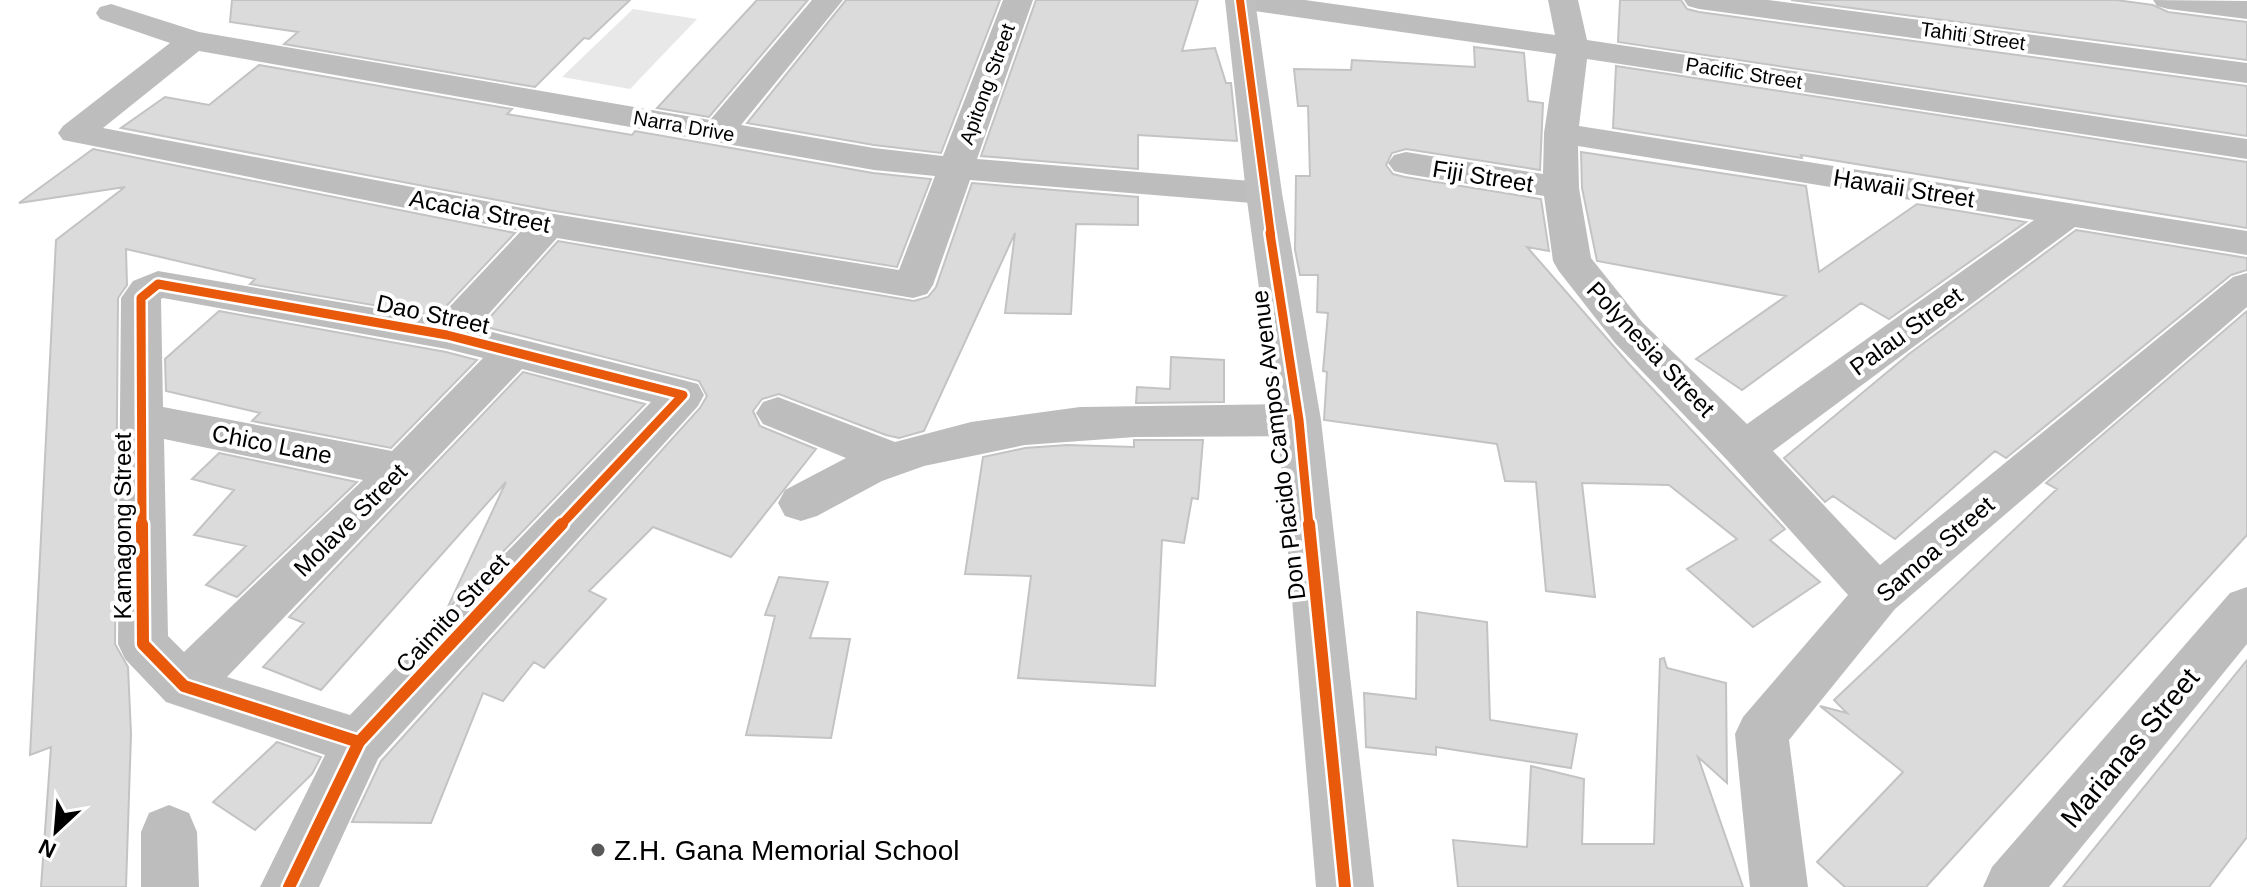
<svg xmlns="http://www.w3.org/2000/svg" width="2247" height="887" font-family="Helvetica,sans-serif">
<rect width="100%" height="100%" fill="#fff"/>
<path fill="#e8e8e8" d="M633,9L697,19L630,89L562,77Z"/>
<path fill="#dbdbdb" stroke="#c3c3c3" stroke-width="2" d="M232,0H630L589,39L584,38L535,87L284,44L298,32L230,22Z
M757,0H808L709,117L657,108Z
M846,0H1000L941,153L874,145L747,123Z
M1036,0H1198L1182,51L1215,48L1226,83H1231L1237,141L1138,135V169L981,156Z
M1620,0H1681L1687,9L1699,12L2247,86V136L1618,42Z
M1791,0H2116L2153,5L2168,12L2247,22V60Z
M1474,47L1524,53L1528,101L1543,103L1540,170L1406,149L1392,153L1386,165L1393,174L1405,177L1541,199L1549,251L1527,247L1630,365L1785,529L1770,540L1820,582L1753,627L1687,569L1737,539L1669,485L1582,483L1595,597L1546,591L1536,482L1505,481L1497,444L1324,420L1327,372L1323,371L1328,313L1317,312L1318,275H1300L1295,250L1296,176H1310L1308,106H1298L1294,69L1351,70L1352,60L1475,67Z
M259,65L512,109L507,114L632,135L635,131L873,173L931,179L897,267L549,210L121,128L165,97L209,105Z
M1616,66L2247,162V228L1801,155L1802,158L1613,128Z
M93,149L515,233L437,316L250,284L255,279L126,249L127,285L118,298L115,644L128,667L131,734L126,887H41L51,747L30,755L56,240L125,187L19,203Z
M1581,152L1806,186L1819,272L1917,204L2026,222L1889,319L1861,303L1742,390L1696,359L1786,296L1597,261L1582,188Z
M972,183L1138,197V225L1076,224L1071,314L1005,313L1015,233L924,431L899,438L886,435L779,394L762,399L753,411L760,426L816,449L731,557L653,527L589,591L606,599L544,668L534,662L503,701L483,693L431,823L352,822L381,761L700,408L707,396L699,381L482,326L558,241L914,301L928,297L936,287Z
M2076,230L2247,258V270L2231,275L2006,458L1995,451L1895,539L1833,496L1825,502L1784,458L1909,354Z
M219,311L446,352L477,360L391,448L252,421L260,413L166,391L165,359Z
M2247,311V535L1926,887H1845L1817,862L1903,772L1820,706L1847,713L1834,700L2057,489L2046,483Z
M1171,357L1224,360V402L1136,403L1137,387L1170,389Z
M523,372L645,404L446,611L506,482L321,690L263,667L304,623L289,617Z
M1134,440H1203L1198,499L1192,498L1184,543L1162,540L1155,686L1018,678L1031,576L965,574L983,457L1025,448L1067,445L1134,447Z
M219,453L357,482L237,597L206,585L246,546L194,535L234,490L192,479Z
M779,577L828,582L810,638L850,639L831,738L746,735L775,616L765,615Z
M1417,612L1487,622L1490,720L1577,734L1571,768L1436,747V755L1366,747L1364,693L1416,699Z
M1664,658L1667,668L1726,683L1727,783L1698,757L1743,887H1458L1453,840L1527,847L1531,766L1584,779L1582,844H1654L1660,659Z
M2247,660V837L2209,887H2063Z
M277,742L321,757L312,774L255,830L213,802Z"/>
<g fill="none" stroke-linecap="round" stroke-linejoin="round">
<path fill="#bdbdbd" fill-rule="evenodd" d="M812,0H843L741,125L874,148L943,156L1003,0H1033L977,159L1264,182L1277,185L1282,193L1277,201L1264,204L970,180L933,285L927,294L913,298L557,238L476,328L683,380L698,384L704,395L698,406L378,759L319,887H260L325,755L166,702L125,659L118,644L121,298L133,281L158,271L438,319L521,231L63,140L58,133L63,126L170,43L100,19L96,13L100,7L111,4L199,32L710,120ZM199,51L874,170L935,176L899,270L548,213L103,128ZM163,298L447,349L483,358L392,451L163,407L161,299ZM522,369L651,402L350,715L227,677ZM164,439L363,480L184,652L168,636Z
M1225,0H1305L1555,35L1548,0H1578L1587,40L2247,139V159L1587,59L1579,126L2247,231V255L2075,227L1773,451L1880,565L2233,277L2247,273V307L1895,609L1789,740L1808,887H1750L1735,734L1743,717L1848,595L1728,461L1615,343L1558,270L1553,261L1544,196L1406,174L1394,171L1388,163L1394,155L1406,152L1543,174L1544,133L1556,54L1240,9L1229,6ZM1578,146L2034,220L1747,424L1643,323L1591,258L1579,188Z
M1684,0H1768L2247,63V83L1699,9L1688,6Z
M2153,0L2247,1V19L2168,9L2157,6Z
M778,397L895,442L971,422L1080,407L1299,404L1314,409L1321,420L1314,431L1299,436L1135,437L1025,445L924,466L882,481L817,516L801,521L785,516L778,503L785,490L846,458L763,424L756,413L763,402Z
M2247,587V644L2049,887H1983L1992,867L2230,593Z
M169,805L189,813L197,832L199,887H141V832L149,813Z"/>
<path fill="#bfbfbf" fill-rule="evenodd" d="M1225,0H1255L1282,193L1321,420L1374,887H1316L1277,420L1246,193Z"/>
<defs>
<path id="cycleway-far2" d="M1240,0L1271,235"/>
<path id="cycleway-far1" d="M1270,233L1299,420L1309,526
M142,526L141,298L158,284L447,335L683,395L560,526"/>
<path id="cycleway" d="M142,524L143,644L184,686L359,742
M1309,524L1345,887
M359,742L562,524
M289,887L359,742"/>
</defs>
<use href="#cycleway-far2" stroke="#fff" stroke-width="12"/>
<use href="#cycleway-far1" stroke="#fff" stroke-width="14"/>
<use href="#cycleway" stroke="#fff" stroke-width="17"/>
<use href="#cycleway-far2" stroke="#e8590c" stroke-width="8"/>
<use href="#cycleway-far1" stroke="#e8590c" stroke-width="9"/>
<use href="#cycleway" stroke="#e8590c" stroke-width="12"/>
</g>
<circle fill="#595959" stroke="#fff" stroke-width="3" cx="598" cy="850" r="8"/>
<g text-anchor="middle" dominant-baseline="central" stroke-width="8" stroke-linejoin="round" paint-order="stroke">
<g font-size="20" fill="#000" stroke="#fff">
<text transform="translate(1973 36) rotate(8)">Tahiti Street</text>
<text transform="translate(1744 73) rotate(9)">Pacific Street</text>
<text transform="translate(987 84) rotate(-70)">Apitong Street</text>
<text transform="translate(684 126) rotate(10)">Narra Drive</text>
</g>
<g font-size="24" fill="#000" stroke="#fff">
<text transform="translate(1483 176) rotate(9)">Fiji Street</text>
<text transform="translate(1904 188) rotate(9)">Hawaii Street</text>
<text transform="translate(480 211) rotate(11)">Acacia Street</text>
<text transform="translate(433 314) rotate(12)">Dao Street</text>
<text transform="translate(1906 331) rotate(-36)">Palau Street</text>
<text transform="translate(1651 349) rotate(47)">Polynesia Street</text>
<text transform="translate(272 444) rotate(11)">Chico Lane</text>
<text transform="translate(1278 445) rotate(-97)">Don Placido Campos Avenue</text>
<text transform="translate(350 520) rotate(-45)">Molave Street</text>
<text transform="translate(122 526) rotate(-90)">Kamagong Street</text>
<text transform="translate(1935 549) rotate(-41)">Samoa Street</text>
<text transform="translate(452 613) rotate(-47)">Caimito Street</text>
</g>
<g font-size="28" fill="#000" stroke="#fff">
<text transform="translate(2130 748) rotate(-50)">Marianas Street</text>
</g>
<g font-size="28" fill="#000" stroke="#fff" text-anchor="start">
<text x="614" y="850">Z.H. Gana Memorial School</text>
</g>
</g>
<g transform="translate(56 831) rotate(206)" stroke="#ffffff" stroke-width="6" paint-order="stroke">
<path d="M0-6L14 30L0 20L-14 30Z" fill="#000000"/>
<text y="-12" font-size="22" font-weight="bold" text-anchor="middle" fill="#000000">N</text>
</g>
</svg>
